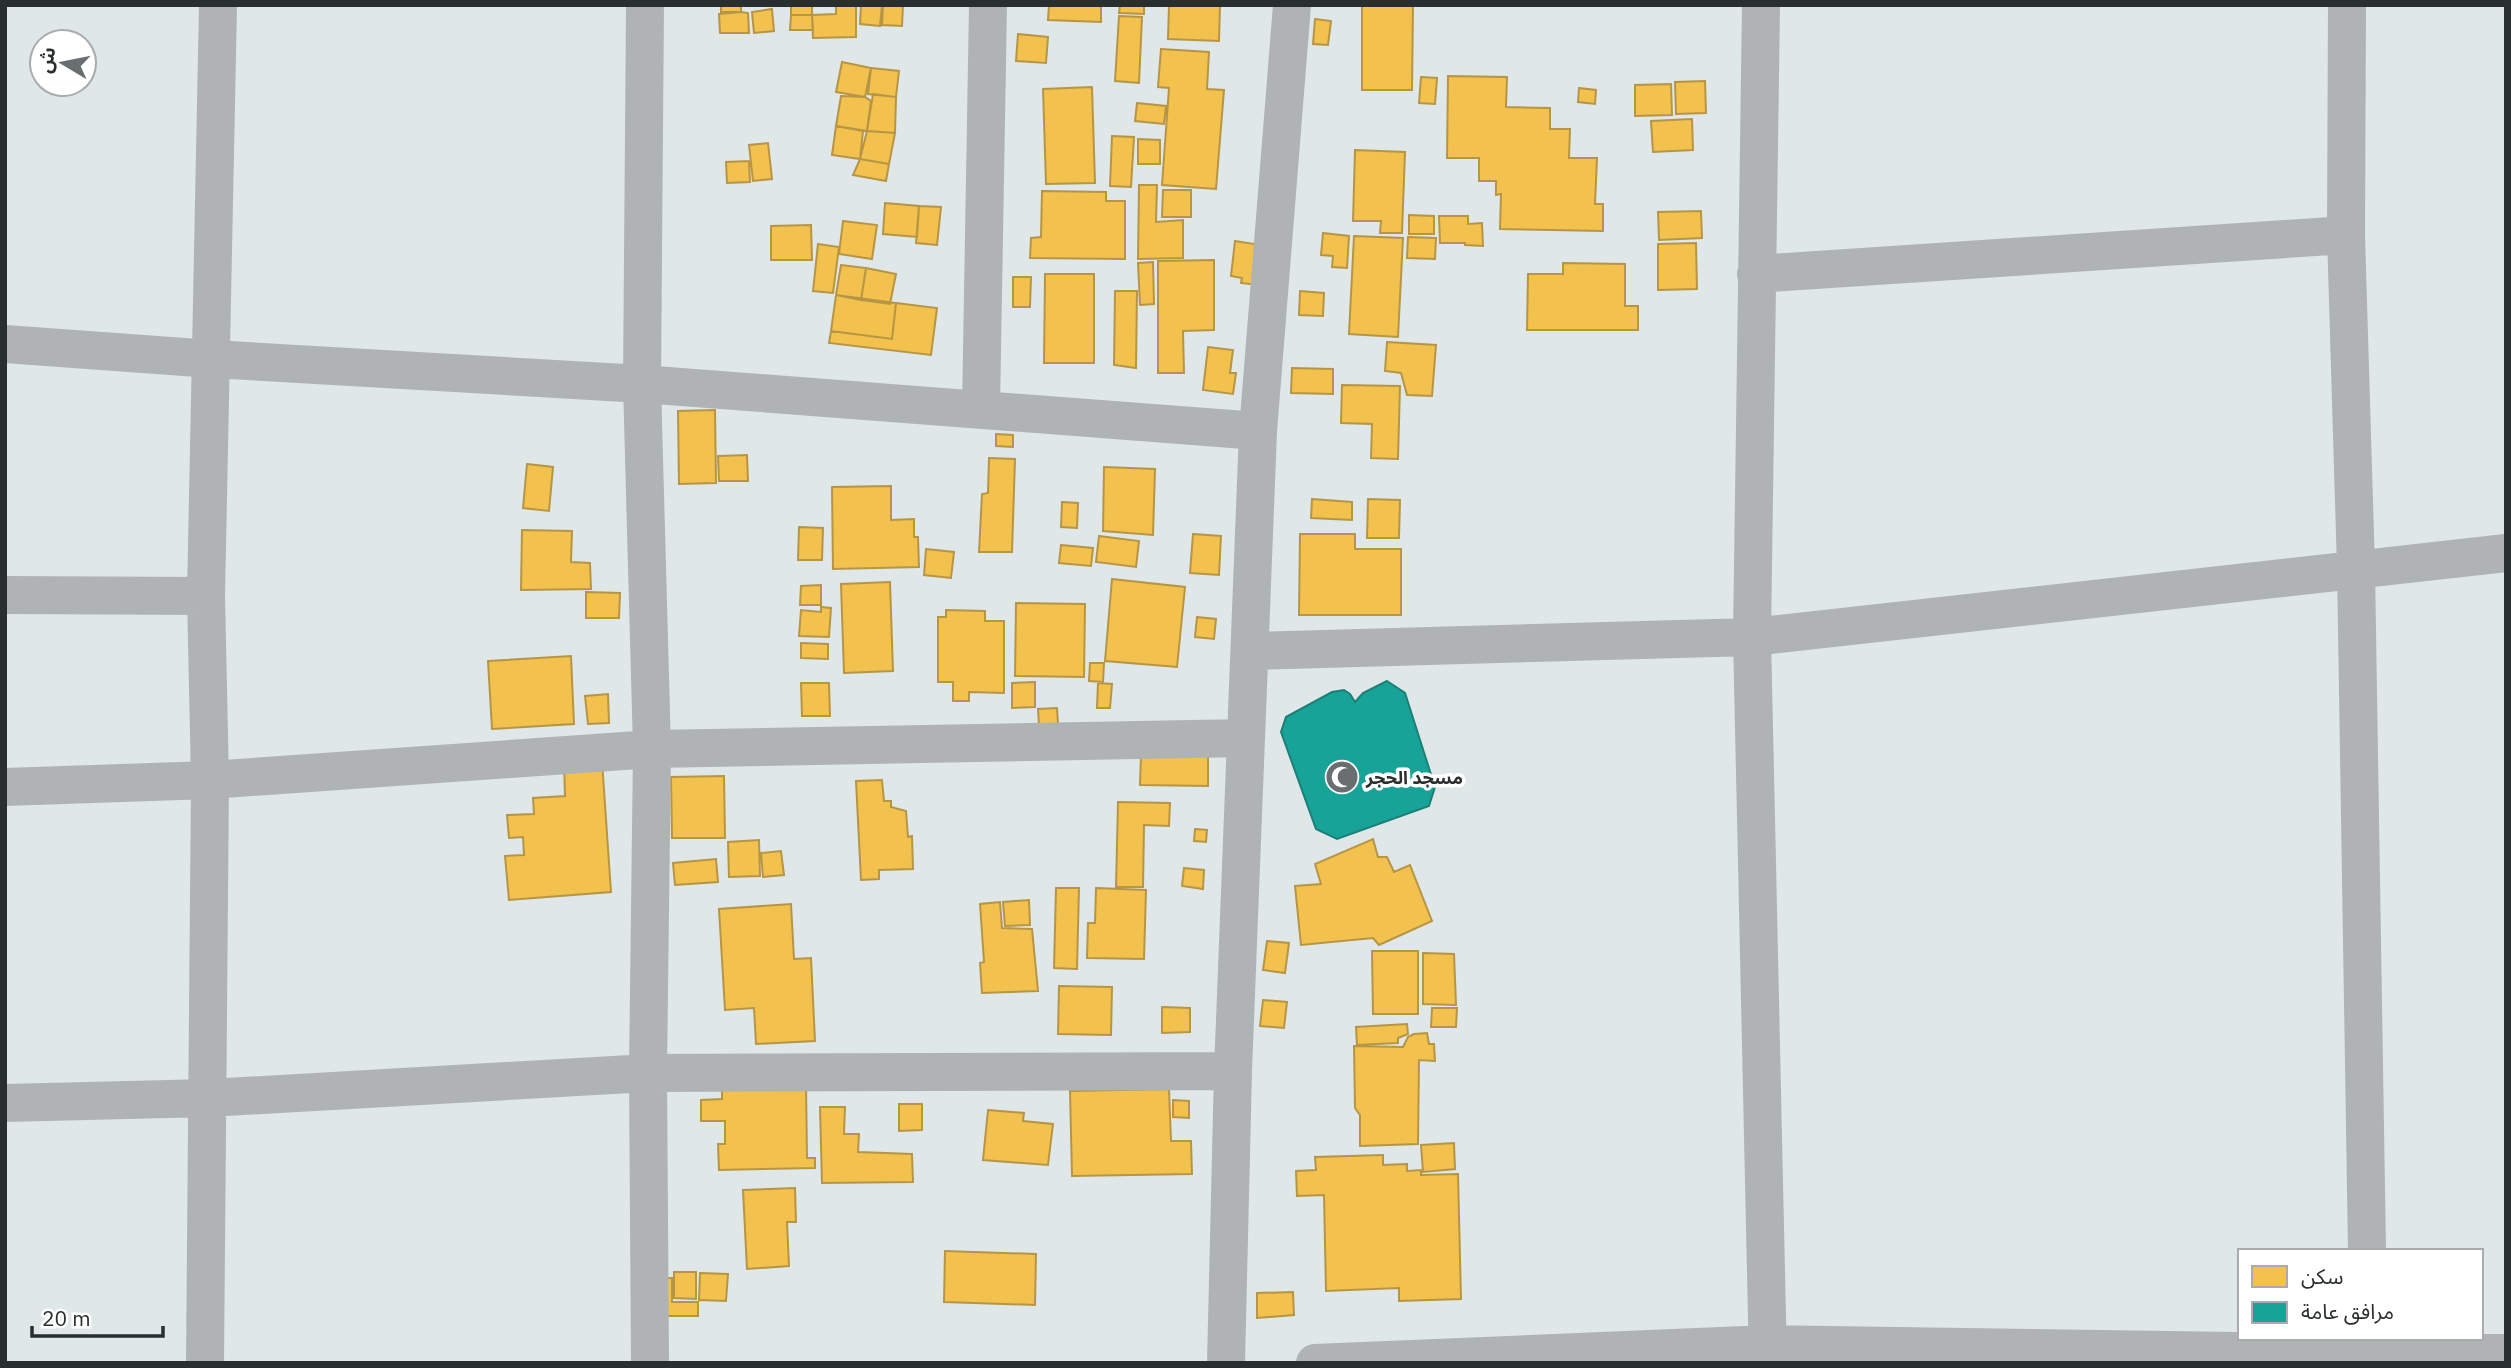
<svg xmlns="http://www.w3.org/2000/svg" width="2511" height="1368" font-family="'IBM Plex Sans','Noto Sans Arabic',sans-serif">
<rect width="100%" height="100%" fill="#e0e7e8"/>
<path fill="#f2c14e" stroke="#b69545" stroke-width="2" d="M721,5H741V12H721Z
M791,5H812V15H791Z
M836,5H856V37L813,38L812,15L836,14Z
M861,5H882L880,26L860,24Z
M883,5H903L902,26L882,25Z
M1049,5H1101V22L1048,20Z
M1120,5H1144V14L1119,13Z
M1169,5H1220L1219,41L1168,39Z
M1362,5H1413L1412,90H1362Z
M772,9L774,31L754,33L752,12Z
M741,12L748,13L749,33H720L719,14Z
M791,15H812L813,30H790Z
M1119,16L1142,17L1139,83L1115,81Z
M1315,19L1331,21L1328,45L1313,44Z
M1018,34L1048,37L1046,63L1016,61Z
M1161,49L1209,52L1207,89L1224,90L1216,189L1162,185L1169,88L1158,87Z
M842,62L871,68L865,97L836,92Z
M871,68L899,71L896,97L868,94Z
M1448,76L1507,77L1506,107L1550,108V129H1570L1569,158H1597L1595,204H1603V231L1500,229L1501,194L1496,195V181H1479V158H1447Z
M1421,77L1437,78L1435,104L1419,103Z
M1705,81L1706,113L1676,114L1675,82Z
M1671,84L1672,115L1635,116V85Z
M1092,87L1095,183L1046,184L1043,89Z
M1579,88L1596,90L1595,104L1578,102Z
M873,94L896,97L895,133L867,131Z
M841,96L865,97L871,101L867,131L836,126Z
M1137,103L1166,106L1164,124L1135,121Z
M1692,119L1693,150L1653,152L1651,121Z
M836,126L863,131L860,159L832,155Z
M867,131L895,133L889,164L860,159Z
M1112,136L1134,137L1131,187L1110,186Z
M1138,139L1160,140V164H1138Z
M768,143L772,179L753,181L749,145Z
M1355,150L1405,152L1402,233H1380L1381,221H1353Z
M860,159L889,164L886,181L853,175Z
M749,161L750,182L727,183L726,162Z
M1139,185H1157L1156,222L1183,220V258L1138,259Z
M1163,190H1191V217H1162Z
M1042,191L1106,192V201H1125V259L1030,258L1031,238L1041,237Z
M885,203L919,206L917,237L883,234Z
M919,206L941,207L937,245L916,243Z
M1701,211L1702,238L1659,240L1658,212Z
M1409,215L1434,216V234H1409Z
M1439,216H1468V224L1482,223L1483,246L1465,245V243H1440Z
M843,221L877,225L872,259L839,254Z
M811,225L812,260H771V226Z
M1323,233L1349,236L1347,268L1332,267L1333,256L1321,255Z
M1354,236L1403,238L1398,337L1349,334Z
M1408,237L1436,238L1435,259L1407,258Z
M1235,241L1261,245L1257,285L1241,283L1242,278L1231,276Z
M1696,243L1697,289L1658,290V244Z
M818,244L839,247L833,293L813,291Z
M1214,260V330L1183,331L1184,373H1158V261Z
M1153,262L1154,304L1140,305L1138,263Z
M1563,263L1625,264V306H1638V330H1527L1528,274H1563Z
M841,265L866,268L861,300L836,295Z
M866,268L896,274L890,304L861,300Z
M1045,274H1094V363H1044Z
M1013,277H1031L1030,307H1013Z
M1115,291H1137L1136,368L1114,365Z
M1300,291L1324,293L1323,316L1299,315Z
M836,295L896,303L892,339L831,331Z
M896,303L937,308L931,355L829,343L831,331L892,339Z
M1387,342L1436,345L1432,396L1407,395L1401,373L1385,371Z
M1208,347L1233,350L1230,373H1236L1233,394L1203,390Z
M1292,368L1333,369V394L1291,393Z
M1342,385L1400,386L1398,459L1371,458L1372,424L1341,423Z
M715,410L716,483L679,484L678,411Z
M996,434L1013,435V447L996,446Z
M747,455L748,481H719L718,456Z
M989,458L1015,459L1012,552H979L982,494L988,493Z
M527,464L553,467L549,511L523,508Z
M1104,467L1155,469L1153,535L1103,531Z
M891,486V520L914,519V537H918L919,567L833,569L832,487Z
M1312,499L1352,502V520L1311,518Z
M1368,499L1400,500L1399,538H1367Z
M1062,502L1078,503L1077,528L1061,527Z
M799,527L823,528L822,560H798Z
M522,530L572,531L571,562L590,563L591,589L521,590Z
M1193,534L1221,536L1219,575L1190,573Z
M1300,534H1355V549H1401V615H1299Z
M1099,536L1139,541L1136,567L1096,562Z
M1061,545L1093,548L1091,566L1059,563Z
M926,549L954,552L951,578L924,575Z
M1112,579L1185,587L1177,667L1105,661Z
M890,582L893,671L844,673L841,584Z
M821,585V605H800L801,586Z
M586,592L620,593L619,618H586Z
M1016,603L1085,604L1084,677L1015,676Z
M821,607L831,608L829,637L799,636L801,610L821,612Z
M946,610L985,611V621H1004V693L969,692V701H953V682H938V617H946Z
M1197,617L1216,619L1214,639L1195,637Z
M801,643L828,644V659L801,658Z
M571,656L574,724L492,729L488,661Z
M1090,663H1104L1103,682L1089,681Z
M1035,682V707L1012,708V683Z
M801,683H829L830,716H802Z
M1098,683L1112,684L1110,708H1097Z
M608,694L609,723L588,724L585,696Z
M1057,708L1058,724L1039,725L1038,709Z
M1141,755H1208V786L1140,785Z
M602,761L611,892L509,900L505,856L524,855L523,837L509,838L507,815L534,814L533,798L565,796L564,762Z
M724,776L725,838H672L671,777Z
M882,780L884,801H891V807L906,811L908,837L912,836L913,869L879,870V879L861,880L856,781Z
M1118,802L1170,803L1169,826L1144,825L1143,887H1116Z
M1195,829L1207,830L1206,842L1194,841Z
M1373,839L1378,857H1387L1394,872L1410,865L1432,921L1379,945L1373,938L1301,945L1295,886L1321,884L1315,864Z
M759,840L760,876L729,877L728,842Z
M781,851L784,875L763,877L761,853Z
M716,859L718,882L675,885L673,863Z
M1184,868L1204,870L1203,889L1182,886Z
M1056,888H1079L1077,969L1054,968Z
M1096,888L1146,890L1144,959L1087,958L1088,923H1095Z
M1029,900L1030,925L1005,926L1003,902Z
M1000,902L1002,928L1032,929L1038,991L982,993L980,963L984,962L980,904Z
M791,904L794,959L811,958L815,1041L756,1044L754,1008L725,1010L719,909Z
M1267,941L1289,943L1285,973L1263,970Z
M1372,951H1418V1014H1373Z
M1423,953L1454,954L1456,1005L1423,1004Z
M1059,986L1112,987L1111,1035L1058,1034Z
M1263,1000L1287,1002L1284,1028L1260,1026Z
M1162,1007L1190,1008V1032L1162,1033Z
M1432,1008H1457L1456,1027H1431Z
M1407,1024L1408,1034L1398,1038V1043L1357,1045L1356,1027Z
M1427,1033L1429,1044H1434L1435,1061L1419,1060L1418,1144L1360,1146V1115L1355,1108L1354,1046L1403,1047L1408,1037L1414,1034Z
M806,1082L807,1158H815V1168L719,1170L718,1144H725V1121H701V1100L722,1099V1084Z
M1169,1089L1171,1141H1191L1192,1174L1072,1176L1070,1091Z
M1173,1100L1189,1101V1118L1173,1117Z
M899,1104H922V1130L899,1131Z
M820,1107H845L844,1134H859L858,1152L912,1154L913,1182L822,1183Z
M988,1110L1024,1113L1023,1121L1053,1124L1048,1165L983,1160Z
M1454,1143L1455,1169L1423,1172L1421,1145Z
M1383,1155V1165L1407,1164V1171L1421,1170V1175L1458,1174L1461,1299L1399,1301V1288L1326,1291L1324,1195L1297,1196L1296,1171L1316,1170L1315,1157Z
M795,1188L796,1222H787L789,1266L747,1269L743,1190Z
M945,1251L1036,1254L1035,1305L944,1302Z
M674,1272H696V1299L674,1298Z
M700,1273L728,1274L726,1301L699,1300Z
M656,1278H672V1302H698V1316H656Z
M1293,1292L1294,1315L1257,1318V1293Z"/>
<path fill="#17a398" stroke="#1c8078" stroke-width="2" d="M1387,681L1405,693L1435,787L1429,806L1337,839L1316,829L1281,732L1286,717L1332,692L1344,690L1350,694L1355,702L1363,693Z"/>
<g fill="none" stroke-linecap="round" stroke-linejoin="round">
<path stroke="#b0b3b3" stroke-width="38" d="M645,5L642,384L652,749L648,1073L650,1363
M1761,5L1752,637L1768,1363
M2347,5L2346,235L2356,568L2367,1251
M1756,274L2346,235
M5,344L212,359L642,384L1258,431
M981,409L988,5
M5,595L206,596
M1250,651L1752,637L2506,553
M5,787L210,780L652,749L1246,738
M5,1103L209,1098L648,1073L1233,1071
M205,1363L210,780L206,596L218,5
M1226,1363L1233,1071L1258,431L1292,5
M1315,1363L1768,1344L2369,1353H2506"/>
</g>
<defs>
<symbol id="mosque-disc" viewBox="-11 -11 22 22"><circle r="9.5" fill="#696f70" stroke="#fff"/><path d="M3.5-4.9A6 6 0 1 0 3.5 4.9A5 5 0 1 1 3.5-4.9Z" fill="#fff"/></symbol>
</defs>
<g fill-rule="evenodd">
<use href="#mosque-disc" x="1323" y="758" width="38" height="38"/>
</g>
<g text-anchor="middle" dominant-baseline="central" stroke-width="7" stroke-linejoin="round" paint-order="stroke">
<g font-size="18" font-weight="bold" fill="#292e2f" stroke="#fff" text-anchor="start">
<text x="1366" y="777">مسجد الحجر</text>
</g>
</g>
<rect width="2511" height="1368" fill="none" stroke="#292e2f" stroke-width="14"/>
<rect x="2238" y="1249" width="245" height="91" fill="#ffffff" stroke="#a9abac" stroke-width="2"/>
<rect x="2252" y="1266" width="35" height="21" fill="#f2c14e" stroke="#a9abac" stroke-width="2"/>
<text x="2301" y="1284" font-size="21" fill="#292e2f">سكن</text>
<rect x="2252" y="1302" width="35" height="21" fill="#17a398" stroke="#a9abac" stroke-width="2"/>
<text x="2301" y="1319" font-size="21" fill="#292e2f">مرافق عامة</text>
<g transform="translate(63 63) rotate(280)"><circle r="33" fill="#ffffff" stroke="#a9abac" stroke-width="2"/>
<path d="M0-5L12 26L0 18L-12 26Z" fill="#696f70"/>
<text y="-10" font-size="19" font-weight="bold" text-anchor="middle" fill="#292e2f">ش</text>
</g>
<path d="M32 1326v10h131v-10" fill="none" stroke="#292e2f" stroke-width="3.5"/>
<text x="42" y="1326" font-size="21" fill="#292e2f" stroke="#ffffff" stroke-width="5" paint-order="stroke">20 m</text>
</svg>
